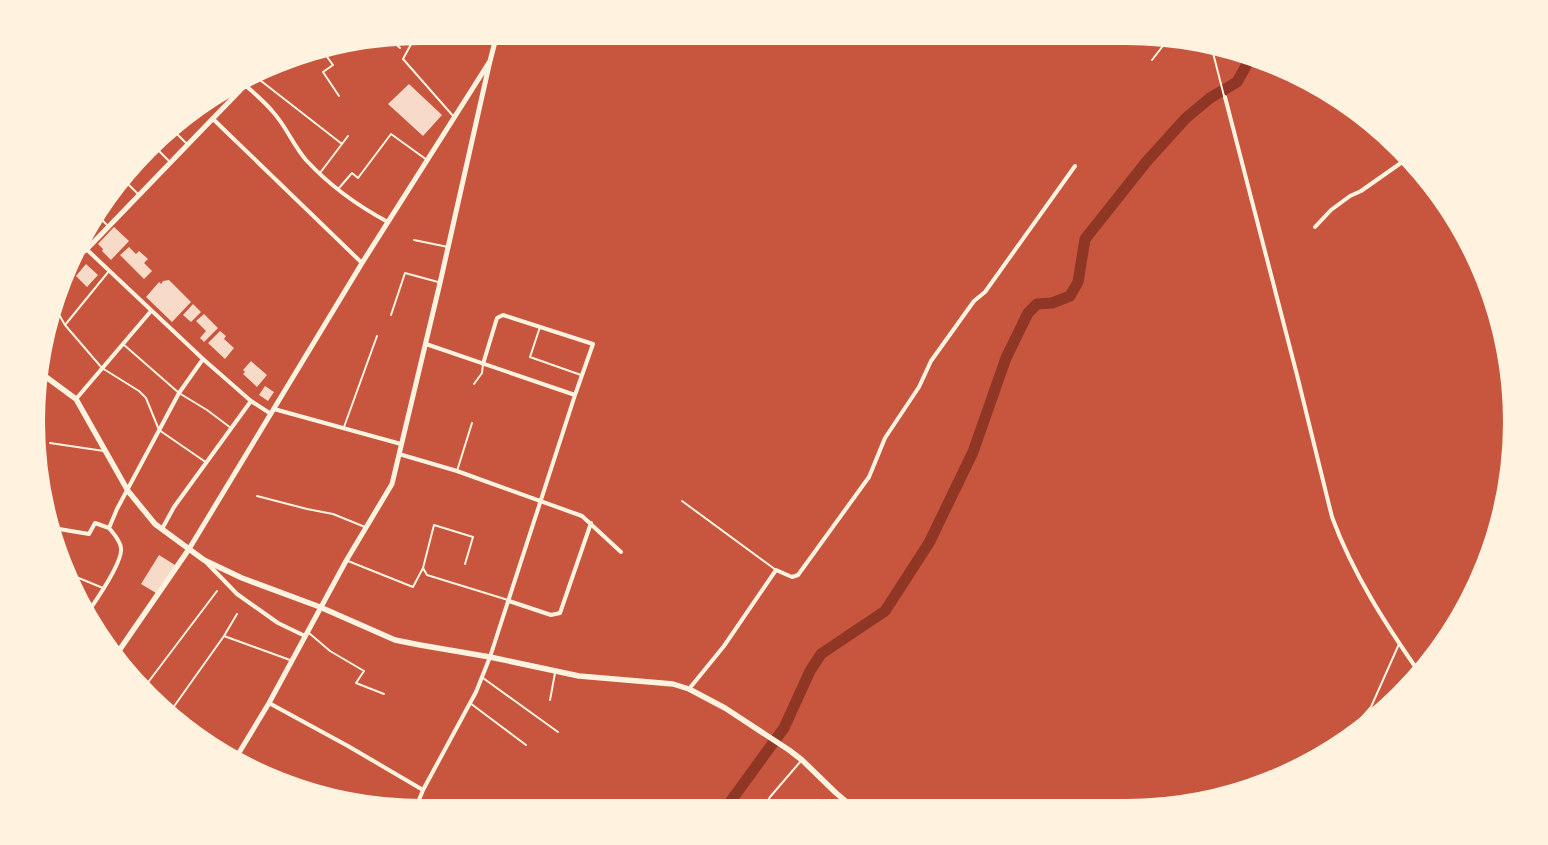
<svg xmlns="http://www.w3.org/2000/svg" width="1548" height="845" font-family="Roboto,sans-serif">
<rect width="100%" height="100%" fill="#c8553d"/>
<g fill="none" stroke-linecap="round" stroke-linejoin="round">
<path stroke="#8f3625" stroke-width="11" d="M725,809L784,728L810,671L821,654L885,611L929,543L973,452L1006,358L1028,313L1037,304L1052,303L1070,296L1078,282L1085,239L1147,161L1186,118L1210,98L1237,82L1251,57"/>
</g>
<path fill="#f7dbc8" d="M409,84L442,115L423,136L388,104Z
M114,227L129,241L111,260L102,251L103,249L98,244Z
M129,247L136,254L139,251L148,259L144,263L152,271L144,279L120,255Z
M86,264L98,275L87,287L76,276Z
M169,280L191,302L172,322L146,297L159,282L161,284L163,281Z
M193,304L201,312L191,322L183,315Z
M204,314L218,328L204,342L200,338L206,331L196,321Z
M220,331L226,336L224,339L234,348L225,359L208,343Z
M251,361L267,375L257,387L243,374L245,372L243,370Z
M265,386L274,392L268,401L259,395Z
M159,555L175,565L156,593L141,584Z"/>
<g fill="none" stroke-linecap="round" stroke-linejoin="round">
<path stroke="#fff3e0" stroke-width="2" d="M416,35L403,59L454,117
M390,39L400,48
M1211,45L1224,96
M322,50L333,65L323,72L339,96
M1152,60L1169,38
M256,77L342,144
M172,129L186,143
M155,147L169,161
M320,173L348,136
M124,180L139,195
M339,188L352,173L358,178L391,134L427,160
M96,214L108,226
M414,240L448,247
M54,306L65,325L102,368L139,391L146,398L159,430L207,463
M391,315L405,273L438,282
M65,325L109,271
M540,327L530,357L581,375
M123,344L179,393L207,410L231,428
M474,384L482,373L483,364
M344,427L377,336
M50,443L104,451
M457,471L472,423
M257,496L307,509L333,514L365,527
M682,501L776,570
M348,561L413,587L423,568L434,525L473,537L465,564
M423,568L427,575L508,600
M64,572L103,588
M309,633L330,651L364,671L356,683L384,694
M224,636L290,660
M483,678L558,732
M143,689L217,591
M550,700L555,673
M470,703L526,745
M170,712L224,636L237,614
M1340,747L1356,724L1371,707L1399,644
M763,809L770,797L800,762"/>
<path stroke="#fff3e0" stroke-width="4" d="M245,85C255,94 265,102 273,112C286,126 293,145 306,160C331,187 356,205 388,222
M1225,97L1297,375L1332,517C1353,574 1386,625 1421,675
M213,119L362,263
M1315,227L1331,210L1350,196L1361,191L1408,158
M82,245L203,359L251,401L271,414
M483,364L497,318L503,315L593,344L575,395
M76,399L151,311
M274,409L401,444
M399,454L457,471L582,516L621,552
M53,528L89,534L95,523L109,528
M162,529L174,507L251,401
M206,562L237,594L278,623L305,636
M509,601L551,615L560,613L591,523
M88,612C97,599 123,562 121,548C120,540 113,533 109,528L117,509L179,393L203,359
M689,689L724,646L776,570L792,577L798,575L869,477L885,438L919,387L931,361L974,301L985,292L1075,166
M269,703L348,746L423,790
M415,810L423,790L476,692L490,657L575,395L426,344"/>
<path stroke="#fff3e0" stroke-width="5" d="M77,256L86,250L252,78
M189,549L362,263L490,61L497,34
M234,761L269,703L346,561L392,484L440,283L490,61"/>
<path stroke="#fff3e0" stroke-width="5.5" d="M42,374L76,399L128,491L155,524L204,560L242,578L320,607L395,640L420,645L490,657L579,676L673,684L689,689L725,708L789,750L802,760L836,793L855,809
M116,655L189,549"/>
</g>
<path d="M0 0H1548V845H0ZM422 42H1126A380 380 0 0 1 1506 422V422A380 380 0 0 1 1126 802H422A380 380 0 0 1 42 422V422A380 380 0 0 1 422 42Z" fill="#fff3e0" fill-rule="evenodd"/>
<path fill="none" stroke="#fff3e0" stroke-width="6" d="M422 42H1126A380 380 0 0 1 1506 422V422A380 380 0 0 1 1126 802H422A380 380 0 0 1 42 422V422A380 380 0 0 1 422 42Z"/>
</svg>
